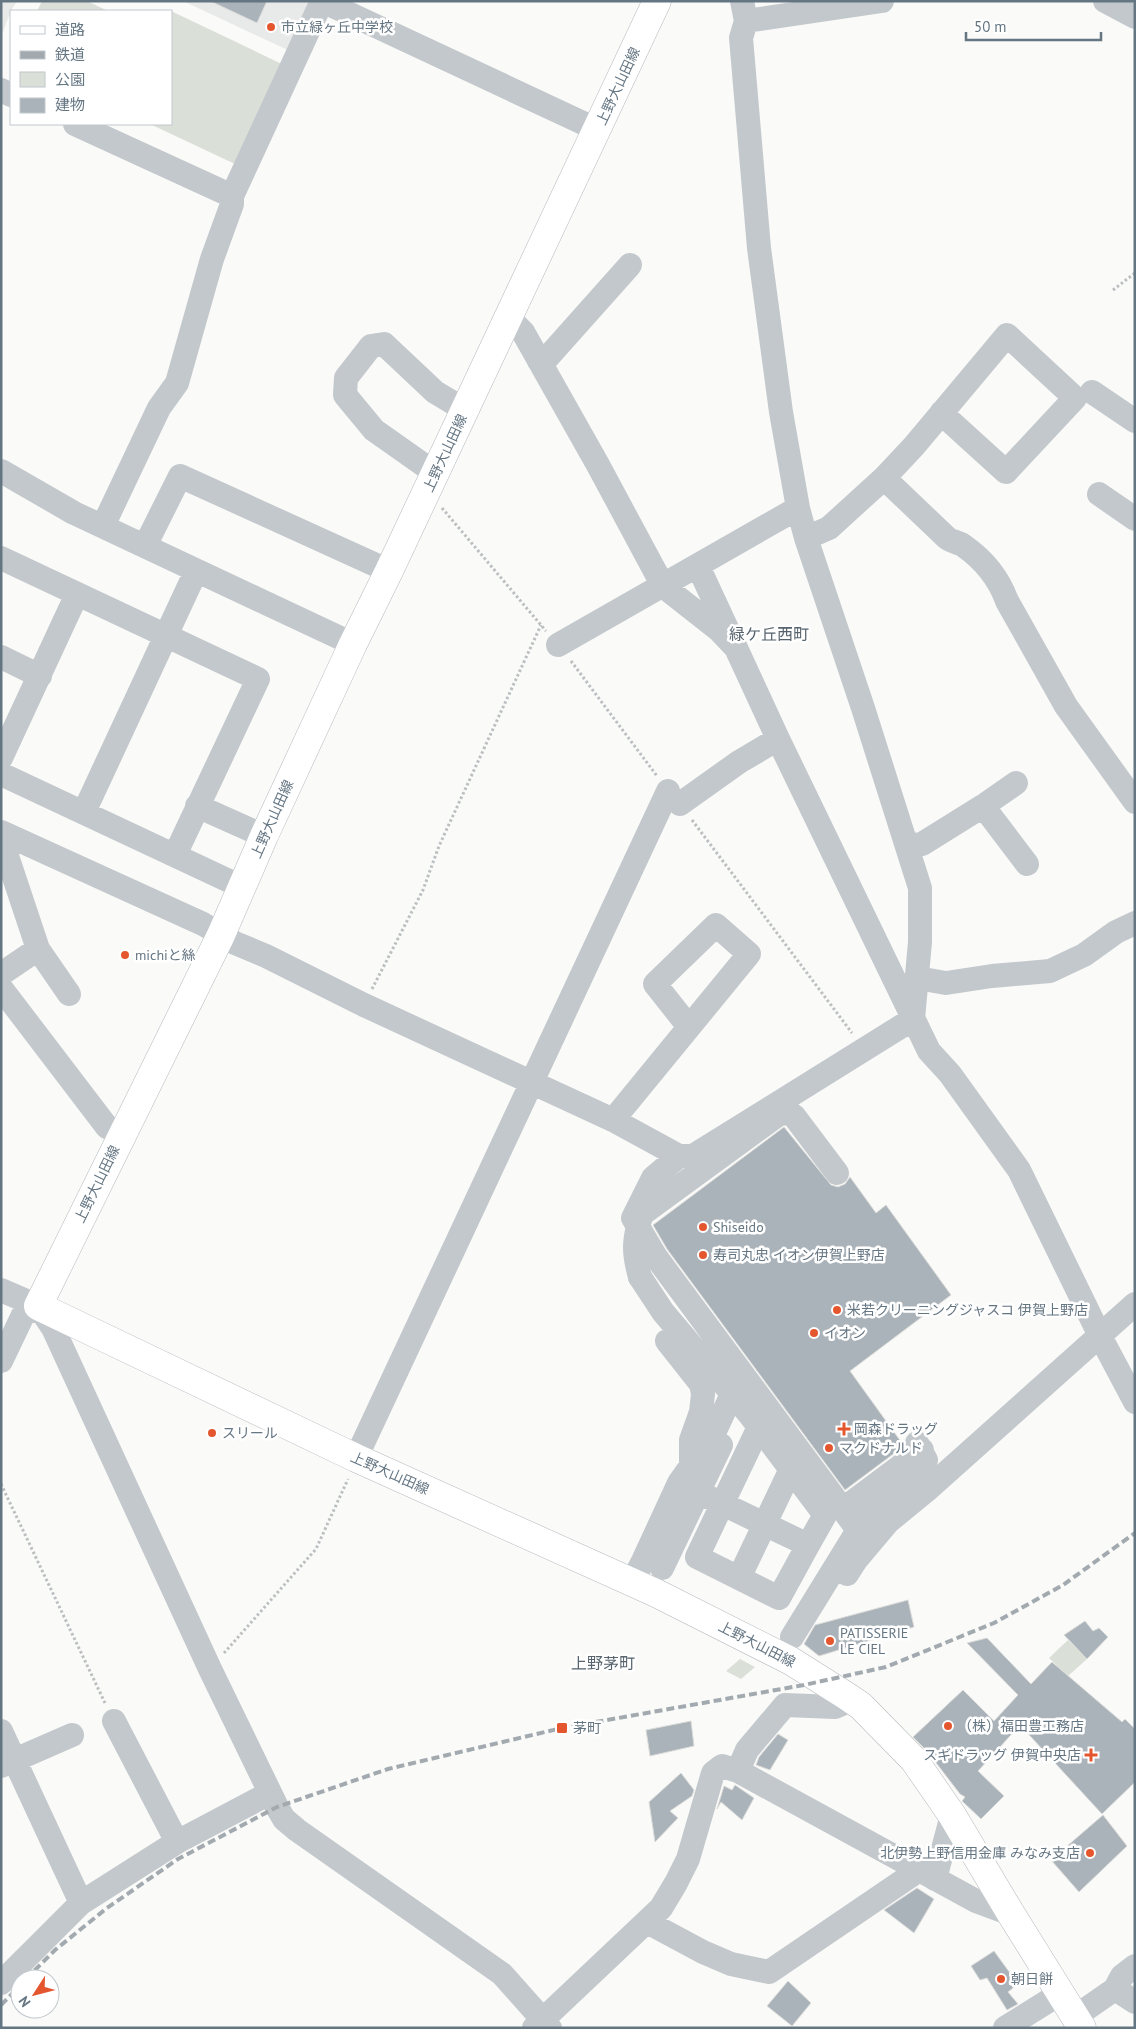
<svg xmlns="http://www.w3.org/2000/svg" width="1136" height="2029" font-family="'PT Sans','Noto Sans JP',sans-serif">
<rect width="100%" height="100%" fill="#fafaf8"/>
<path fill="#e8e9e9" d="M1,1H17L11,11L1,37Z
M183,1H316L292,52Z"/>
<path fill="#dadfd7" d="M42,1H87L108,11H37Z
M171,11L284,65L237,165L150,124H171Z
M1068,1640L1087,1659L1068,1676L1049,1658Z
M740,1659L755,1667L741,1679L726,1671Z"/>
<path fill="#aab3b9" stroke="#dcdcda" d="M210,1H267L257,23Z
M784,1127L831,1185L838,1187L845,1184L850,1177L876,1213L886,1205L951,1295L850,1371L904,1446L845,1490L667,1249L653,1225Z
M908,1600L914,1627L819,1656L804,1644L815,1625Z
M1085,1621L1093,1631L1099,1628L1108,1637L1087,1659L1064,1635Z
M987,1638L1031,1684L1052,1662L1122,1722L1125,1719L1135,1729V1782L1102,1814L1020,1725L978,1771L1004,1796L981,1819L962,1801L965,1797L960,1794L927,1751L913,1737L963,1690L994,1721L1018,1695L967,1643Z
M691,1721L694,1746L650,1756L646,1730Z
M778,1734L788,1740L770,1770L756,1765L759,1757Z
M681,1773L694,1790L692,1796L670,1811L678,1818L655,1842L649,1802Z
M735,1785L754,1798L742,1820L721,1802L717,1809L724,1786L732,1790Z
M1103,1815L1127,1846L1079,1892L1051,1860Z
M917,1888L934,1899L914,1933L884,1910Z
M994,1951L1018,1984L1008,1992L1018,2004L1007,2010L987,1978L980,1980L971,1966Z
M788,1981L811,2003L792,2026L767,2006Z"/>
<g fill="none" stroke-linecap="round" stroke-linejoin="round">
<defs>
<path id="major" d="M657,1L389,571L353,644L264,836L221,935L38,1306L356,1458L656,1593L791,1661L848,1697L861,1706L914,1760L952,1815L1011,1914L1082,2028"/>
</defs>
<use href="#major" stroke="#b5babe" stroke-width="29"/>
<path stroke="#bbbfc2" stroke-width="3" stroke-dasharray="2.5 2.5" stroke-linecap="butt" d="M1113,290L1135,273
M442,508L546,631
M571,661L657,776
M692,820L852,1033
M372,989L423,890L439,846L541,625
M1,1484L105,1703
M224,1653L316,1549L348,1479"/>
<path stroke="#c3c8cc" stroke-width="24" d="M322,1L598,130
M742,1L746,21L741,38L759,248L781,412L798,508L806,538L863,708L920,888V942L913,1019
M1105,1L1135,17
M746,21L882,1
M1,90L11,95
M75,124L232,196
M509,318L523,332L598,465L663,586L719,630L736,648L778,739L929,1051L950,1074L1019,1170L1100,1336L1135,1402
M539,361L548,357L630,265
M1092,392L1135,421
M1,471L74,513L353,644
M435,473L374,430L345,395L346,378L371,346L384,344L435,392L465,410
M884,478L947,538C952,542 959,542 964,546C984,560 999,579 1007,601L1066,706L1135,802
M1099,494L1135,519
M103,526L159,408L177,383L212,259L232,204V196L322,1
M806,538L829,528L884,478L914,446L1007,335L1075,398L1006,472L941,413
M145,546L180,476L389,571
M1,558L258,679L175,855
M698,566L730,635
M558,645L798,508
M1,657L40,676
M1,758L77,594
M1,774L242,887
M680,804L739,762L778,739
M197,806L264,836
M983,806L1027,864
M84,812L196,571
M1,832L203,924L235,943L266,956L364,1005L613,1120L679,1156H693L913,1019
M3,833L5,850L38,949L69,994
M907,846L922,844L983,806L1016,783
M1,974L38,949
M917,978L946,983L992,976L1050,971L1084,955L1116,932L1135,923
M1,988L107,1127L122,1133
M613,1120L749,954L716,925L655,984L689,1027
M679,1156L653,1178L633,1218L656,1257L858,1530L792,1637
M640,1277L663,1312L750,1415L825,1515L808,1545L679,1483
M1,1290L38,1306L53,1328L210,1669L277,1807L284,1819L297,1830L502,1974L550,2028
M667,1341L701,1384L703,1394L701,1412L691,1440V1466
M1,1361L23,1315L38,1306
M759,1427L697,1557L779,1598L808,1545
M356,1458L668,791
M863,1520L851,1503L922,1450
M858,1530L863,1520L915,1480L922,1473L926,1460L917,1443
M662,1568L721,1445
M847,1574L856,1560L888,1522L927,1490L1135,1304
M739,1578L791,1469
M632,1582L643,1561L679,1483L691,1466L703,1457L732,1394
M114,1721L177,1842
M1,1731L81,1903
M1,1766L72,1735
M738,1771L747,1750L785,1705L835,1707L842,1704L848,1697
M935,1879L952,1815
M647,1922L703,1952L731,1964L769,1972L919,1870
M1,1983L81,1903L177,1842L270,1793
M1115,1989L1135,2002
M1076,2016L1115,1989L1122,1976L1135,1966
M534,2028L661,1908L676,1883L688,1859L713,1773L722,1766L738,1771L976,1901L1011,1914
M1005,2028L1061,1993"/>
<use href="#major" stroke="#fff" stroke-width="28"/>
<path stroke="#a2aab0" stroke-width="4" stroke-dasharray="8 4" stroke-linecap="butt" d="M26,1979L55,1950L107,1908L178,1859L277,1807L388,1769L562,1728L804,1685L886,1667L994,1623L1063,1585L1135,1533
M1,2005L20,1986"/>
<path stroke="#c3c8cc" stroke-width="24" d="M640,1277C633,1252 633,1239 642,1214L779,1114L790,1113L794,1116L837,1173"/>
</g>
<g fill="#e4572e" stroke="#fff" stroke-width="2">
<circle cx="271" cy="27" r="5"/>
<circle cx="125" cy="955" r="5"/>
<circle cx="703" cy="1227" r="5"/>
<circle cx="703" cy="1255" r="5"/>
<circle cx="837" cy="1310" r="5"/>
<circle cx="814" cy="1333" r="5"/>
<path d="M841.5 1421.5h5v5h5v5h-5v5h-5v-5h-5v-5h5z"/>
<circle cx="212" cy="1433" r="5"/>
<circle cx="829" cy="1448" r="5"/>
<circle cx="830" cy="1641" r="5"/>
<circle cx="948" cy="1726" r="5"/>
<rect x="556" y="1722" width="12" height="12" rx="2.5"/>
<path d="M1088.5 1747.5h5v5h5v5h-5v5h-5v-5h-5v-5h5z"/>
<circle cx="1090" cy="1853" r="5"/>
<circle cx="1001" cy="1979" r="5"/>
</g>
<g text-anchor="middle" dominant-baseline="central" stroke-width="5" stroke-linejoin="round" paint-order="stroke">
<g font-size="14" fill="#657683" stroke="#fff" text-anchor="start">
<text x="281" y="27">市立緑ヶ丘中学校</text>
<text x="135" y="955">michiと絲</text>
<text x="713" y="1227">Shiseido</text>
<text x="713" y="1255">寿司丸忠 イオン伊賀上野店</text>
<text x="847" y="1310">米若クリーニングジャスコ 伊賀上野店</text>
<text x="824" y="1333">イオン</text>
<text x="854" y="1429">岡森ドラッグ</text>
<text x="222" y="1433">スリール</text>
<text x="839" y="1448">マクドナルド</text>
<text x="840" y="1633">PATISSERIE<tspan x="840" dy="16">LE CIEL</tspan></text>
<text x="958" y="1726">（株）福田豊工務店</text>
<text x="573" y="1728">茅町</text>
<text x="1081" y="1755" text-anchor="end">スギドラッグ 伊賀中央店</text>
<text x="1080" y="1853" text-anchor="end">北伊勢上野信用金庫 みなみ支店</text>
<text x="1011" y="1979">朝日餅</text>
</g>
<g font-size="14" fill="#657683" stroke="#fff">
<text transform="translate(618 86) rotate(-65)">上野大山田線</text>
<text transform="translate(445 453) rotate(-65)">上野大山田線</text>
<text transform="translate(272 819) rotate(-66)">上野大山田線</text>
<text transform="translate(97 1184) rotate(-64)">上野大山田線</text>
<text transform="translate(390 1473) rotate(24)">上野大山田線</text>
<text transform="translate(757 1644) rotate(27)">上野大山田線</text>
</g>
<g font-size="16" fill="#57646e" stroke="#fff">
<text x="769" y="634">緑ケ丘西町</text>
<text x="603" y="1663">上野茅町</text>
</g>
</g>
<rect width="1136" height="2029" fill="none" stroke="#657683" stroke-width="5"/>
<rect x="10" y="10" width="162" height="115" fill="#ffffff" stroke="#c1c8cd"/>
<rect x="20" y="26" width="25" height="8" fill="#ffffff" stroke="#c1c8cd"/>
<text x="55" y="35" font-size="15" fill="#657683">道路</text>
<rect x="20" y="51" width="25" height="8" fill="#a2aab0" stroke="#c1c8cd"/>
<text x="55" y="60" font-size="15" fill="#657683">鉄道</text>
<rect x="20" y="72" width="25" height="15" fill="#dadfd7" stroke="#c1c8cd"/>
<text x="55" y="85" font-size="15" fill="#657683">公園</text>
<rect x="20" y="98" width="25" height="15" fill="#aab3b9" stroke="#c1c8cd"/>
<text x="55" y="110" font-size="15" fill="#657683">建物</text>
<g transform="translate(35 1994) rotate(234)"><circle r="24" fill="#ffffff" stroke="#c1c8cd"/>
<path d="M0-4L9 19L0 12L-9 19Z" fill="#e4572e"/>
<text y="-8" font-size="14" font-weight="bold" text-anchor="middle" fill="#657683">N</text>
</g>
<path d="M966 32v8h135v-8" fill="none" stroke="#657683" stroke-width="2.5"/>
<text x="974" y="32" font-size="15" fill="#657683" stroke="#ffffff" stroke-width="4" paint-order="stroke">50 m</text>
</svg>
